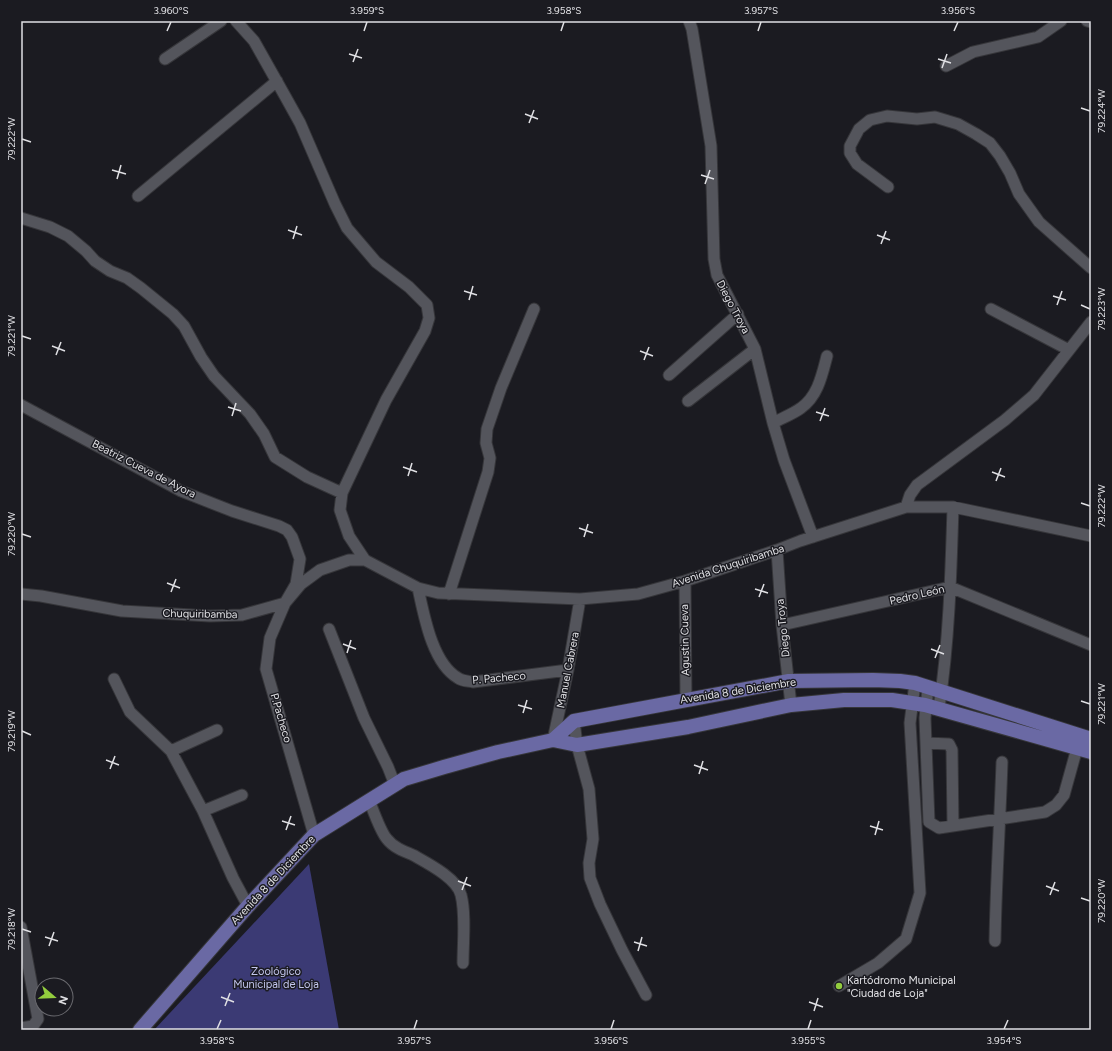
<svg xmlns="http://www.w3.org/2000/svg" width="1112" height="1051" font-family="Figtree,sans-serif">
<rect width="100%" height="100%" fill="#1b1b21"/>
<path fill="#3b3a74" d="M309,864L339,1030H154Z"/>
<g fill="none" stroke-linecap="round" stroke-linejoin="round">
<defs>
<path id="minor" d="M236,21L254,41L285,96L300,123L335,204L347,228L376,262L409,287L427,305L429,318L425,331L386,400L342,493L340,510L349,536L365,560
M689,21L692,29L711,146L714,259L717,275L755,349L773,423L784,460L813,537
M1087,21L1091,22
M165,59L221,21
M946,66L973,52L1038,37L1061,21
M888,187L857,164L850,153V146L859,129L870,120L887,116L917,119L935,117L958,124L976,134L990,143L1000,156L1010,173L1019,194L1039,222L1091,268
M138,196L277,81
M21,218L50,227L68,236L86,251L95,261L110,271L127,278L141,288L173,314L184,326L201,357L214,376L250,414L264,434L275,457L307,477L342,493
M991,309L1069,350
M669,375L738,314
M688,401L755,349
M21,405L181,491L232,511L279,526L287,530L292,537L300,559L296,584L285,603L270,638L266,669L314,835
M773,423C782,418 793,414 801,408C818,396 822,375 827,356
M906,507L910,495L917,485L1005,420L1034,395L1091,322
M777,550L782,625L791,705
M685,581L686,700
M418,588C424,615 432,663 458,678C462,681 468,681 473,682L568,670
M21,594L41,596L122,611L210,616L242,615L285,603L301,584L320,570L349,560H365L418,588L438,593L580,599L638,594L685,581L777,550L800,541L906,507H953L1091,536
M449,594L488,472L490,458L486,443L487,429L501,388L534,309
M782,625L950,587L1091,645
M329,629L364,718L388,767L395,785
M114,679L130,712L171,751L203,811L233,878L248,906
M928,687L925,718L929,822L939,828L1045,812L1056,805L1064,795L1079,741
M939,708C949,642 951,574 953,507
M574,721L577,745L589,789L593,839L589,863L590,878L600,904L622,950L646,995
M553,740L568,670L580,599
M926,743L949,744L952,750L953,826
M171,751L217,730
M369,800C373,810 381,833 387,839C393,847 403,851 413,855C427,863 457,878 461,895C466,914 463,943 463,963
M203,811L242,795
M21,927L38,1019L33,1026L21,1028
M995,941C996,881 1000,822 1002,762
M839,986L878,963L906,939L920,893L910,723L915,683"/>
<path id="major" d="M553,740L574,721L789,681L873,680L900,681L915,683L1091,739
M140,1030L248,906L314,835L404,779L444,767L498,752L553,740L577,745L688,727L791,705L844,700H892L925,705L1091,752"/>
</defs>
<use href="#minor" stroke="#36363a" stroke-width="13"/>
<use href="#major" stroke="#36363a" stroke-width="16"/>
<use href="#minor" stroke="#54555c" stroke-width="11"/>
<use href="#major" stroke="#6a69a4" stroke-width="14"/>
</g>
<path fill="none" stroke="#e0e0e4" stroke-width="1.5" d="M167,31L171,22M364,31L367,22M561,31L564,22M758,31L761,22M954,31L958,22M349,54L362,58M938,59L951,63M353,62L358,49M942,68L947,54M1081,108L1090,111M525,114L538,119M529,123L534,110M22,139L31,142M112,170L126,174M701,175L714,179M117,179L121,165M705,184L710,170M288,230L302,235M877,235L890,240M293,239L297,226M881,244L886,231M464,291L477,295M1053,296L1066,300M469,300L473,286M1057,305L1062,291M1081,305L1090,309M22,336L31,339M52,346L65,351M640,351L653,356M56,355L61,342M644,360L649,347M228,407L241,411M816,412L829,416M232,416L236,403M820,421L825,408M403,467L417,472M992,472L1005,477M408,476L412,463M996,481L1001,468M1081,503L1090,506M579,528L593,533M22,534L31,537M584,537L588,524M167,583L180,588M755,589L768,593M171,592L176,579M759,597L764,584M343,644L356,649M931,649L944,654M347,653L351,640M935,658L940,645M1081,701L1090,704M518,705L532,709M523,713L527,700M22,731L31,735M106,760L119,765M694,765L708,770M110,769L115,756M699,774L703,761M282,821L295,825M870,826L883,830M286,830L291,816M875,835L879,821M458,881L471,886M1046,886L1059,891M462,890L467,877M1050,895L1055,882M1081,898L1090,901M22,929L31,932M45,937L58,941M634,942L647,946M49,946L54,932M638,951L642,937M221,997L234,1002M809,1002L823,1007M225,1006L230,993M814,1011L818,998M217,1029L221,1020M414,1029L417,1020M611,1029L614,1020M808,1029L811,1020M1004,1029L1008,1020"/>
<circle fill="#93cd3e" stroke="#1b1b21" stroke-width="1.5" cx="839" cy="986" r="4"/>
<g text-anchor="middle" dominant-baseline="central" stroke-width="3" stroke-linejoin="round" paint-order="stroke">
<g font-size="11" fill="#e0e0e4" stroke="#1b1b21">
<text transform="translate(733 307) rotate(62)">Diego Troya</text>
<text transform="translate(144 469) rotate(27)">Beatriz Cueva de Ayora</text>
<text transform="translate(728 566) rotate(-18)">Avenida Chuquiribamba</text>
<text transform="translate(917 595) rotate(-13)">Pedro León</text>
<text transform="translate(200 614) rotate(1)">Chuquiribamba</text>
<text transform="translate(783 628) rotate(-96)">Diego Troya</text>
<text transform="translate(685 640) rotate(-91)">Agustin Cueva</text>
<text transform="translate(568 670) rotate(-79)">Manuel Cabrera</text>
<text transform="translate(499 678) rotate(-5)">P. Pacheco</text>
<text transform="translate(738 691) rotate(-9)">Avenida 8 de Diciembre</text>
<text transform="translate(281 718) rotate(74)">P.Pacheco</text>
<text transform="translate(273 880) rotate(-47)">Avenida 8 de Diciembre</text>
</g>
<g font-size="11" fill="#c3c6ee" stroke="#1b1b21">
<text x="276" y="971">Zoológico<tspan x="276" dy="13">Municipal de Loja</tspan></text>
</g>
<g font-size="11" fill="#e0e0e4" stroke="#1b1b21" text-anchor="start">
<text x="847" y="980">Kartódromo Municipal<tspan x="847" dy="13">"Ciudad de Loja"</tspan></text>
</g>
</g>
<rect width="1112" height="1051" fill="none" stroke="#1b1b21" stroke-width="44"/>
<g transform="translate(54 997) rotate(109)"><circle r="19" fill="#1b1b21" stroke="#6a6a6f"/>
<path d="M0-3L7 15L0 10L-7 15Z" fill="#93cd3e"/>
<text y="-6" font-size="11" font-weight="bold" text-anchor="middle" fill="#e0e0e4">N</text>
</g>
<rect x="22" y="22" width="1068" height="1007" fill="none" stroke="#e0e0e4" stroke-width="1.5"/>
<g font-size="10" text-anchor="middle" fill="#e0e0e4">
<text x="171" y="14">3.960°S</text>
<text x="367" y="14">3.959°S</text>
<text x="564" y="14">3.958°S</text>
<text x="761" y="14">3.957°S</text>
<text x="958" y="14">3.956°S</text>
<text transform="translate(1101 111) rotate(-90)" y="4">79.224°W</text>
<text transform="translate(11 139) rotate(-90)" y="4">79.222°W</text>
<text transform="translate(1101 309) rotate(-90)" y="4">79.223°W</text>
<text transform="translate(11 336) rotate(-90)" y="4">79.221°W</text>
<text transform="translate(1101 506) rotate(-90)" y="4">79.222°W</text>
<text transform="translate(11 534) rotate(-90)" y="4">79.220°W</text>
<text transform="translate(1101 704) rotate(-90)" y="4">79.221°W</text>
<text transform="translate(11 731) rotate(-90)" y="4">79.219°W</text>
<text transform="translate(1101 901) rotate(-90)" y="4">79.220°W</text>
<text transform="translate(11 929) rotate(-90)" y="4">79.218°W</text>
<text x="217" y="1044">3.958°S</text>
<text x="414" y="1044">3.957°S</text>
<text x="611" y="1044">3.956°S</text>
<text x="808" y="1044">3.955°S</text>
<text x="1004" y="1044">3.954°S</text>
</g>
</svg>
